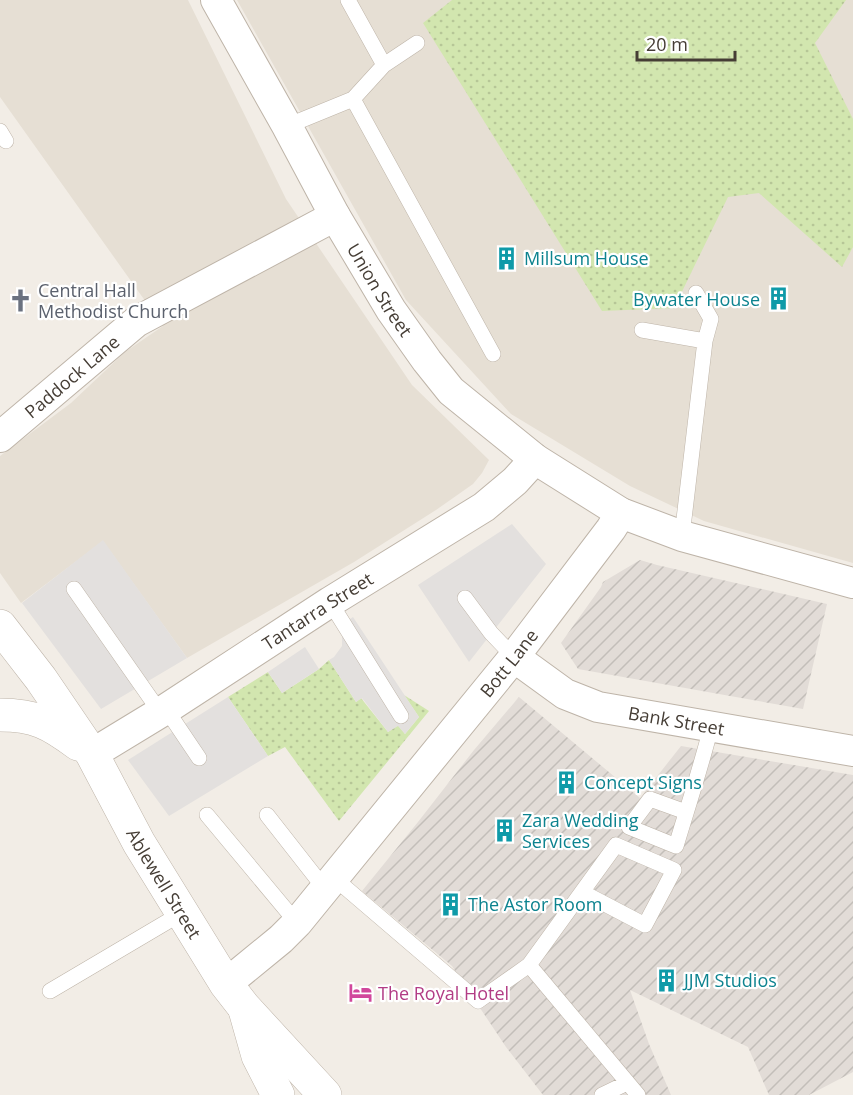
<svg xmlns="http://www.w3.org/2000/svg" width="853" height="1095" font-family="'Open Sans',sans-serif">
<defs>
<pattern id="industrial-furrows" width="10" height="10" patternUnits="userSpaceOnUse" patternTransform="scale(1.5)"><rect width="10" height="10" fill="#e2dcd7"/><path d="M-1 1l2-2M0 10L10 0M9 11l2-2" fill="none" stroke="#c3beb9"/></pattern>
<pattern id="grass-dots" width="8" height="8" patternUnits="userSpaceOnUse" patternTransform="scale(1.5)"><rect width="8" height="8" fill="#d2e6af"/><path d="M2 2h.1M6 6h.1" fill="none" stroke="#b6c697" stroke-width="1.8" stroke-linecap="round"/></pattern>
</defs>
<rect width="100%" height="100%" fill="#f2ede6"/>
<path fill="#e6dfd4" d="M0,0H188L286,199L412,385L489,460L482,473L473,484L436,510L354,562L187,658L103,541L21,603L0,573V456L71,403L125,352L163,326L0,97Z
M237,0H853V563L704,521L630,486L511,414L406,300Z"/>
<path fill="url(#industrial-furrows)" d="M640,560L657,565L827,604L803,709L578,669L561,643L601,587L603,582Z
M519,697L640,798L681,746L853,775V1072L809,1095H769L748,1047L630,990L649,1044L671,1095H543L506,1047L452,966L362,891L418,822L474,750Z"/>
<path fill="url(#grass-dots)" d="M452,0H846L815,43L853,119V247L842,267L759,193L728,197L674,308L602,311L423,23Z
M329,660L356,702L361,698L388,732L398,725L405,734L419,717L404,695L429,711L339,821L285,747L268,756L228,697L268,672L282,693L319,669Z"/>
<path fill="#e3e0de" d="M512,524L546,564L469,662L418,585Z
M103,540L187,658L101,709L22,603Z
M353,617L419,717L405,734L398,726L388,732L362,698L356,702L329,660L334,657L342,646V633L339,626Z
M305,647L319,669L282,693L268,672Z
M228,697L268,756L169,816L128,760Z"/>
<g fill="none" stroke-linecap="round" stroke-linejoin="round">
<defs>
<path id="service" d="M348,0L384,65
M353,99L493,354
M287,126L353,99L384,65L417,43
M0,131L6,141
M642,330L705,341
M682,536L705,341L711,319L696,293
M74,589L160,712
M465,598L491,633L514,657
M330,602L401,716
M166,709L199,758
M686,812L650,799L629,827L676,846C688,806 701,767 711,727
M207,815L297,923
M267,815L325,889
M333,877L478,1001L529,965L638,1095
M529,965L616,845L674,870L645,925L582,892
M50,991L182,913
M602,1095L627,1083"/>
<g id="minor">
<path id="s1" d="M216,0L287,126L335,216L391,310L427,361L451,391L535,459L621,513L682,536L853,583"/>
<path id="s2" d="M0,437L136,322L335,216"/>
<path id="s3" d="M514,657L565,694L598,707L853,751"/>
<path id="s4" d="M92,754L166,709L330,602L484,507L515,481L535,459"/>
<path id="s5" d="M226,984L281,939L297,923L514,657L611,529L621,513"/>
</g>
<g id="tertiary">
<path id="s6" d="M0,626L41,679L92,754L139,843L226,984L244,1007L325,1095"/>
<path d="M0,715C35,715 50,723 78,744"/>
<path d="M245,1010L258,1056L278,1095"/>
</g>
</defs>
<use href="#service" stroke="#beb4a8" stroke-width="16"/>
<use href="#minor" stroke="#beb4a8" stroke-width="32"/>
<use href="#tertiary" stroke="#beb4a8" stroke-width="34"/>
<use href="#service" stroke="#fff" stroke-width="15"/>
<use href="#minor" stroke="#fff" stroke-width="30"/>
<use href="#tertiary" stroke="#fff" stroke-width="33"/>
</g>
<defs>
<symbol id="building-bare" viewBox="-9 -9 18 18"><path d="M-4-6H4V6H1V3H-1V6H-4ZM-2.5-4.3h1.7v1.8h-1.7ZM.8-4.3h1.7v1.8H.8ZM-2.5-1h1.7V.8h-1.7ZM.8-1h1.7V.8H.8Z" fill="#0f9aa8" stroke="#fff" stroke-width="2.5" paint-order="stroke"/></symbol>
<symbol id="church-bare" viewBox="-9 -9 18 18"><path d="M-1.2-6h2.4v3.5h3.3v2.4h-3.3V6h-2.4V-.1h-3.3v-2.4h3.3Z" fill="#6b7280" stroke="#fff" stroke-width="2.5" paint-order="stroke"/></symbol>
<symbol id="hotel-bare" viewBox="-9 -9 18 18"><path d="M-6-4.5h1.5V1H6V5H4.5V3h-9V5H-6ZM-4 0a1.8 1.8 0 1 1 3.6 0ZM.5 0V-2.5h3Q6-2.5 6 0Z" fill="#d1479c" stroke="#fff" stroke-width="2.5" paint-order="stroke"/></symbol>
</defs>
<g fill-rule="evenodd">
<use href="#building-bare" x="490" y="242" width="33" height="33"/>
<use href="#building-bare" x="762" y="282" width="33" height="33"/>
<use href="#church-bare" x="4" y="284" width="33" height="33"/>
<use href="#building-bare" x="550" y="766" width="33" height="33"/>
<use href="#building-bare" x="488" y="814" width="33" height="33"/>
<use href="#building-bare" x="434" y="888" width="33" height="33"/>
<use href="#building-bare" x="650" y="964" width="33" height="33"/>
<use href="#hotel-bare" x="344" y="976" width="33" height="33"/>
</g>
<g text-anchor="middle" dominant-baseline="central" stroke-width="4.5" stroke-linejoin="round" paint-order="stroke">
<g font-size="18" fill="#0d838f" stroke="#fff" text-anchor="start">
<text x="524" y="258">Millsum House</text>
<text x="760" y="299" text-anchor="end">Bywater House</text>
<text x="584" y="782">Concept Signs</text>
<text x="522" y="820">Zara Wedding<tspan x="522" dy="21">Services</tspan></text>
<text x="468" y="904">The Astor Room</text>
<text x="684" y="980">JJM Studios</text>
</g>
<g font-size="18" fill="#5b616d" stroke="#fff" text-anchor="start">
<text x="38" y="290">Central Hall<tspan x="38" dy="21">Methodist Church</tspan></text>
</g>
<g font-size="18" fill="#453d35" stroke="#fff">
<text stroke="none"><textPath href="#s1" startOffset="333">Union Street</textPath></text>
<text stroke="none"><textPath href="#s2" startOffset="94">Paddock Lane</textPath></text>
<text stroke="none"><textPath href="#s4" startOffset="267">Tantarra Street</textPath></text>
<text stroke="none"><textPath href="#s5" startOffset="429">Bott Lane</textPath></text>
<text stroke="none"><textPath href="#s3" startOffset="178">Bank Street</textPath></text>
<text stroke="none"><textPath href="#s6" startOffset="306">Ablewell Street</textPath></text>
</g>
<g font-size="18" fill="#b23c85" stroke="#fff" text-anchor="start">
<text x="378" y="993">The Royal Hotel</text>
</g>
</g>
<path d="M637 51v9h98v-9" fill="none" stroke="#453d35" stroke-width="3"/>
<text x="646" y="51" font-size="18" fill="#453d35" stroke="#ffffff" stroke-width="4.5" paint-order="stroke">20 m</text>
</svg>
